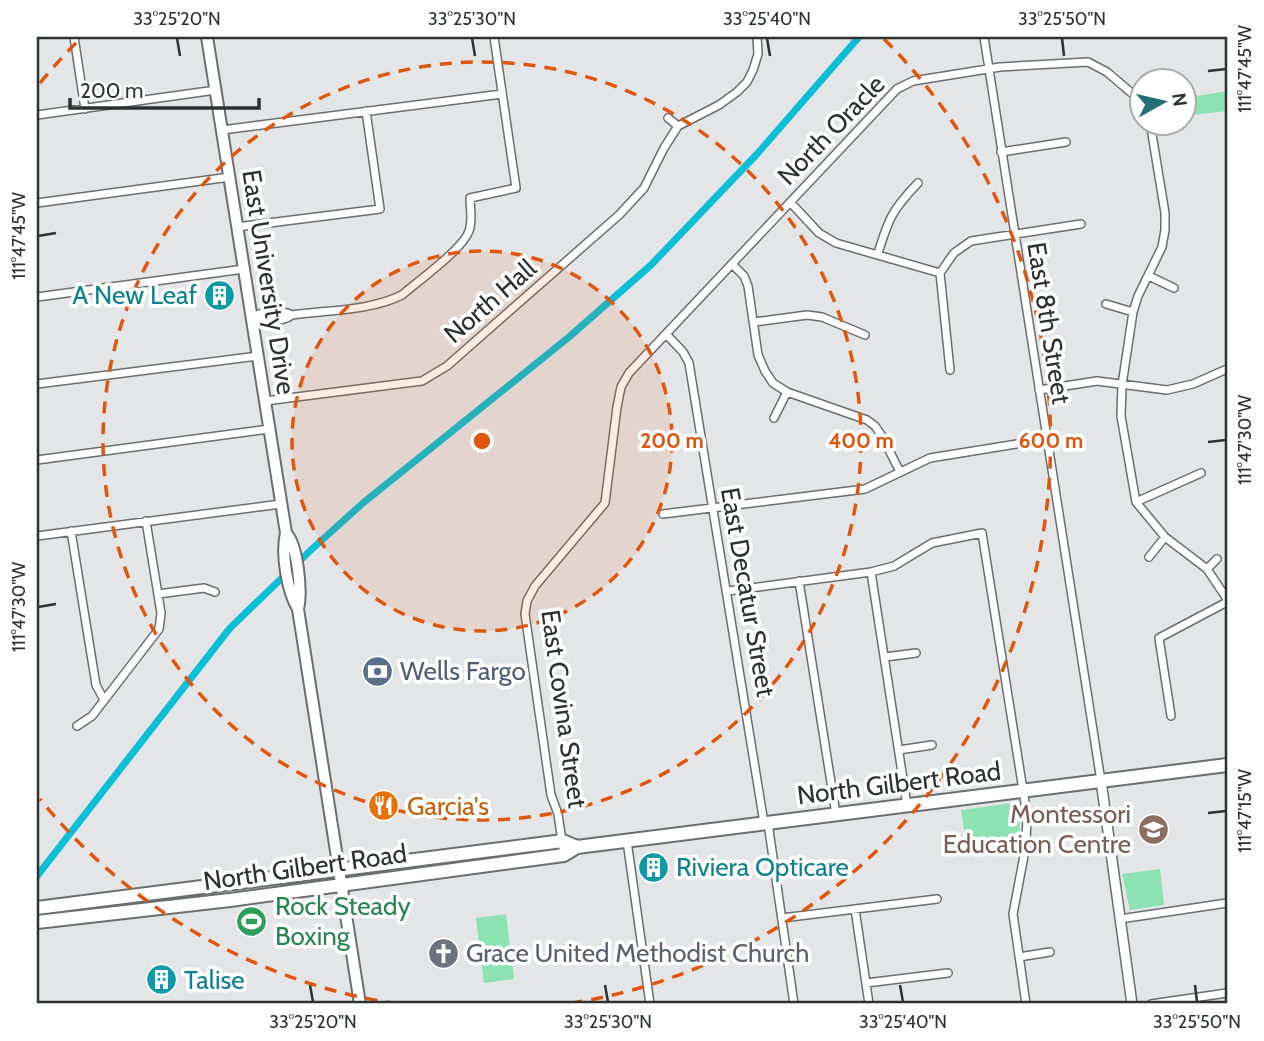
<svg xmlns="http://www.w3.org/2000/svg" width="1264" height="1041" font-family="Cabin,sans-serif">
<rect width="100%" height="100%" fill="#e4e5e7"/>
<path fill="#8ce2b0" d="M1191,91L1198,96L1227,91V111L1192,115L1189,114L1186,92Z
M1019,802L1020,835L966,843L961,810Z
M1160,869L1164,905L1130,910L1122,874Z
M506,914L514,979L484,983L476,918Z"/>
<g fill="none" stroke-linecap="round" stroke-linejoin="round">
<path stroke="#0cbfd7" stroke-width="7" d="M37,876L230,628L312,549L363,503L569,337L651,265L757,154L859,37"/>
<defs>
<path id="minor" d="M74,37L85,109
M984,37L1101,781
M37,115L216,90
M668,118L678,126
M1150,122L1165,213V230L1162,247L1138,296L1133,312L1122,385L1121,416L1136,502L1165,537L1207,569L1227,599
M222,130L502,94
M1001,152L1066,142
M790,202L819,233L836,243L940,273
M37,203L230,177
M237,227L380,209L366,111
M878,253C889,218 892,210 918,183
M732,264L744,276L748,286L758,355L765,371L773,383L787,392L867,420L875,426L882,436L900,472
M1149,276L1174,288
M37,297L244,269
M1106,304L1133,312
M251,317C264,321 281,323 292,315C327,310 370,311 402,295C418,281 463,249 469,231C473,220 470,209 470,198L516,188L494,37
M252,317C265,311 279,309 292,315
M754,322L807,315L822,317L865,335
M666,334L683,352L689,363L764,823
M950,370L940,273L954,253L971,241L1081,224
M37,384L258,356
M1039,390L1097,381L1167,390L1193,384L1227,369
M265,401L414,382L422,381L447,366L619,215L644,188L664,148L678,126L719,105L737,92L747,82L753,70L758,54L757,37
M774,418L787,392
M37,460L269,429
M1136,502L1201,473
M663,514L865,489L930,458L1047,439
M71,531L96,685L104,700
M37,536L281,504
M1149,557L1165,537
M1207,569L1217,559
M871,572L907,805
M799,581L836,814
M728,591L871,572L894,566L932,543L982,533L1027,815L1026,845L1013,914L1026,1004
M158,594L204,588L215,592
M885,657L916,653
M1171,716L1159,638L1227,602
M77,726L92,716L159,629L161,613L146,521
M899,750L932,745
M768,823L794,1004
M627,841L650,1004
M564,855L558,814L551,795L525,614L527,601L535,586L605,503L617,407L621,387L629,373L897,89L913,81L1000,67L1088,62L1107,72L1142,102
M855,909L869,1004
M782,918L937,899
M1120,919L1227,903
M1019,957L1050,952
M866,983L948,973
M1151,1004L1227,993"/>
<path id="tertiary" d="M1101,781L1132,1004"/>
<path id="secondary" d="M207,37L286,533C281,553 287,591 298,609L360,1004
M286,533C298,546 302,592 298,609"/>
<path id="primary" d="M37,908L563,841L577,847
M37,922L230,900L564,855L577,847L1227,765"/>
</defs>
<use href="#minor" stroke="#6c6d6e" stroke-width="10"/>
<use href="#tertiary" stroke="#6c6d6e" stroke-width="12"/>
<use href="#secondary" stroke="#6c6d6e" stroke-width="14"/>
<use href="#primary" stroke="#6c6d6e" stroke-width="16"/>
<use href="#minor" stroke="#fff" stroke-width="7"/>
<use href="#tertiary" stroke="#fff" stroke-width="9"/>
<use href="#secondary" stroke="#fff" stroke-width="10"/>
<use href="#primary" stroke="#fff" stroke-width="12"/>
</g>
<path fill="none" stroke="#2f3031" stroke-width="2.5" d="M177,38L180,56M472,38L475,56M767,38L770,56M1062,38L1064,56M1208,71L1226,69M38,236L56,233M1208,442L1226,440M38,607L56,604M1208,813L1226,811M310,985L313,1002M605,985L608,1002M900,985L903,1002M1195,985L1197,1002"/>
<circle cx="482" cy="441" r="190" fill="#df570e" fill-opacity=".12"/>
<g fill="none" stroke="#df570e" stroke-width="3.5" stroke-dasharray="12 9">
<circle cx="482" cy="441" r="190"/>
<circle cx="482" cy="441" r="379"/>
<path d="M398 1004A569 569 0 0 1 40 799M40 83A569 569 0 0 1 80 39M884 39A569 569 0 0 1 566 1004"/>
</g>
<defs>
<symbol id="building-disc" viewBox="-11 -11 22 22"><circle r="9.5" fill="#0f9aa8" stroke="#fff"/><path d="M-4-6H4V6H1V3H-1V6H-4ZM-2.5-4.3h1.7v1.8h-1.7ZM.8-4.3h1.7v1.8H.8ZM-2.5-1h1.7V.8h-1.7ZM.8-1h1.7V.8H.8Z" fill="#fff"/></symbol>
<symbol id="bank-disc" viewBox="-11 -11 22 22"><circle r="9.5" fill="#5c6f8a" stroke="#fff"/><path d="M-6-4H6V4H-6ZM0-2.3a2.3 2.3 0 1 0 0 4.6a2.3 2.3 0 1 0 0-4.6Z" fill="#fff"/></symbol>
<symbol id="restaurant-disc" viewBox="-11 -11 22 22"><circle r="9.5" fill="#e8710a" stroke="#fff"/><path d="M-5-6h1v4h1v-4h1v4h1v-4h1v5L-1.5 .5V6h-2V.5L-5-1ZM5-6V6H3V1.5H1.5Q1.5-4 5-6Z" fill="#fff"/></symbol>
<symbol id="school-disc" viewBox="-11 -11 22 22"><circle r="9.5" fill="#8d6e63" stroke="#fff"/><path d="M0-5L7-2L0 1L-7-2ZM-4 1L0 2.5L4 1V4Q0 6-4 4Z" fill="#fff"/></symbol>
<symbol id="stadium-disc" viewBox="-11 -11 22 22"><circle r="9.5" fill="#2e9e5b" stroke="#fff"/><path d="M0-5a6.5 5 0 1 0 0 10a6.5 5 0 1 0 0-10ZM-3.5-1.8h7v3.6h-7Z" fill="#fff"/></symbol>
<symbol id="church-disc" viewBox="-11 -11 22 22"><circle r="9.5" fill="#6b7280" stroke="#fff"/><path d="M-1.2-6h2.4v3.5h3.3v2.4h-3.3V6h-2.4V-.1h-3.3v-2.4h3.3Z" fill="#fff"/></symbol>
</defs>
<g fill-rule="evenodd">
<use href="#building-disc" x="202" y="278" width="35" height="35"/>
<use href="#bank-disc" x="360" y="654" width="35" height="35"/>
<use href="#restaurant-disc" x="366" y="788" width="35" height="35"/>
<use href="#school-disc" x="1136" y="812" width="35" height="35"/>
<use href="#building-disc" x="636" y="850" width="35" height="35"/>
<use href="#stadium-disc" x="234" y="904" width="35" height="35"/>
<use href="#church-disc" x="426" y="936" width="35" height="35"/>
<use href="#building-disc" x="144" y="962" width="35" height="35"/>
</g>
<g text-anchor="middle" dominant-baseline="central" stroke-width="7" stroke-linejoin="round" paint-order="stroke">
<g font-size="26" fill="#2f3031" stroke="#fff">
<text transform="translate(831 130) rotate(-46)">North Oracle</text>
<text transform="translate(269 282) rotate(81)">East University Drive</text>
<text transform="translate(490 301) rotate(-41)">North Hall</text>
<text transform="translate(1049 323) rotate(81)">East 8th Street</text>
<text transform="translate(748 592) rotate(80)">East Decatur Street</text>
<text transform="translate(564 709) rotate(82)">East Covina Street</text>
<text transform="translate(899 783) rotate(-7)">North Gilbert Road</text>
<text transform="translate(305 867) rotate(-8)">North Gilbert Road</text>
</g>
<g font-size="26" fill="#0d838f" stroke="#fff" text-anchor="start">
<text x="197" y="295" text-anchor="end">A New Leaf</text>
<text x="676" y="867">Riviera Opticare</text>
<text x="184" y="980">Talise</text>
</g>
<g font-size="26" fill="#4e5e75" stroke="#fff" text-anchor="start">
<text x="400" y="671">Wells Fargo</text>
</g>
<g font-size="26" fill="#c56008" stroke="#fff" text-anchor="start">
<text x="407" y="806">Garcia's</text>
</g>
<g font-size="26" fill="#785e54" stroke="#fff" text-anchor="end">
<text x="1131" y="814">Montessori<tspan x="1131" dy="30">Education Centre</tspan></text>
</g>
<g font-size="26" fill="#27864d" stroke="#fff" text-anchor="start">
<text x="275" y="906">Rock Steady<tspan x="275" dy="30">Boxing</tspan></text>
</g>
<g font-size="26" fill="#5b616d" stroke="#fff" text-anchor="start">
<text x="466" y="953">Grace United Methodist Church</text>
</g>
</g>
<circle cx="482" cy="441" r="10" fill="#df570e" stroke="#fff" stroke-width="3.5"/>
<g font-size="21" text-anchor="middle" font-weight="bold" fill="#df570e" stroke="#fff" stroke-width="7" stroke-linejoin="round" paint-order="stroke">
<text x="672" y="448">200 m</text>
<text x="861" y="448">400 m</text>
<text x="1051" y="448">600 m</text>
</g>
<rect width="1264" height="1041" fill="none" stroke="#ffffff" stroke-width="77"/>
<g transform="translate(1163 102) rotate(82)"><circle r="33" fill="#ffffff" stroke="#acacad" stroke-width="2"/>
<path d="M0-5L12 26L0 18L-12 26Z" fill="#246e76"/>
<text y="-10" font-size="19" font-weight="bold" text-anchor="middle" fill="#2f3031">N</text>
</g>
<path d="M70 98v10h189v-10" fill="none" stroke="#2f3031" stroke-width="3.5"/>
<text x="80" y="98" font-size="21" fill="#2f3031" stroke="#ffffff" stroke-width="5" paint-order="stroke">200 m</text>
<rect x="38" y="38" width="1188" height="964" fill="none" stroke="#2f3031" stroke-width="2.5"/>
<g font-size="18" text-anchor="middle" fill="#2f3031">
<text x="177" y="25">33°25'20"N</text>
<text x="472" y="25">33°25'30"N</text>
<text x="767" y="25">33°25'40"N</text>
<text x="1062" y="25">33°25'50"N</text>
<text transform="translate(1245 69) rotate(-90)" y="6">111°47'45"W</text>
<text transform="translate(19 236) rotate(-90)" y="6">111°47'45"W</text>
<text transform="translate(1245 440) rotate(-90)" y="6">111°47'30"W</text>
<text transform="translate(19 607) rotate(-90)" y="6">111°47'30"W</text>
<text transform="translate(1245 811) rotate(-90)" y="6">111°47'15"W</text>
<text x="313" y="1028">33°25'20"N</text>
<text x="608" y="1028">33°25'30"N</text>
<text x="903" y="1028">33°25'40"N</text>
<text x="1197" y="1028">33°25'50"N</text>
</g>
</svg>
